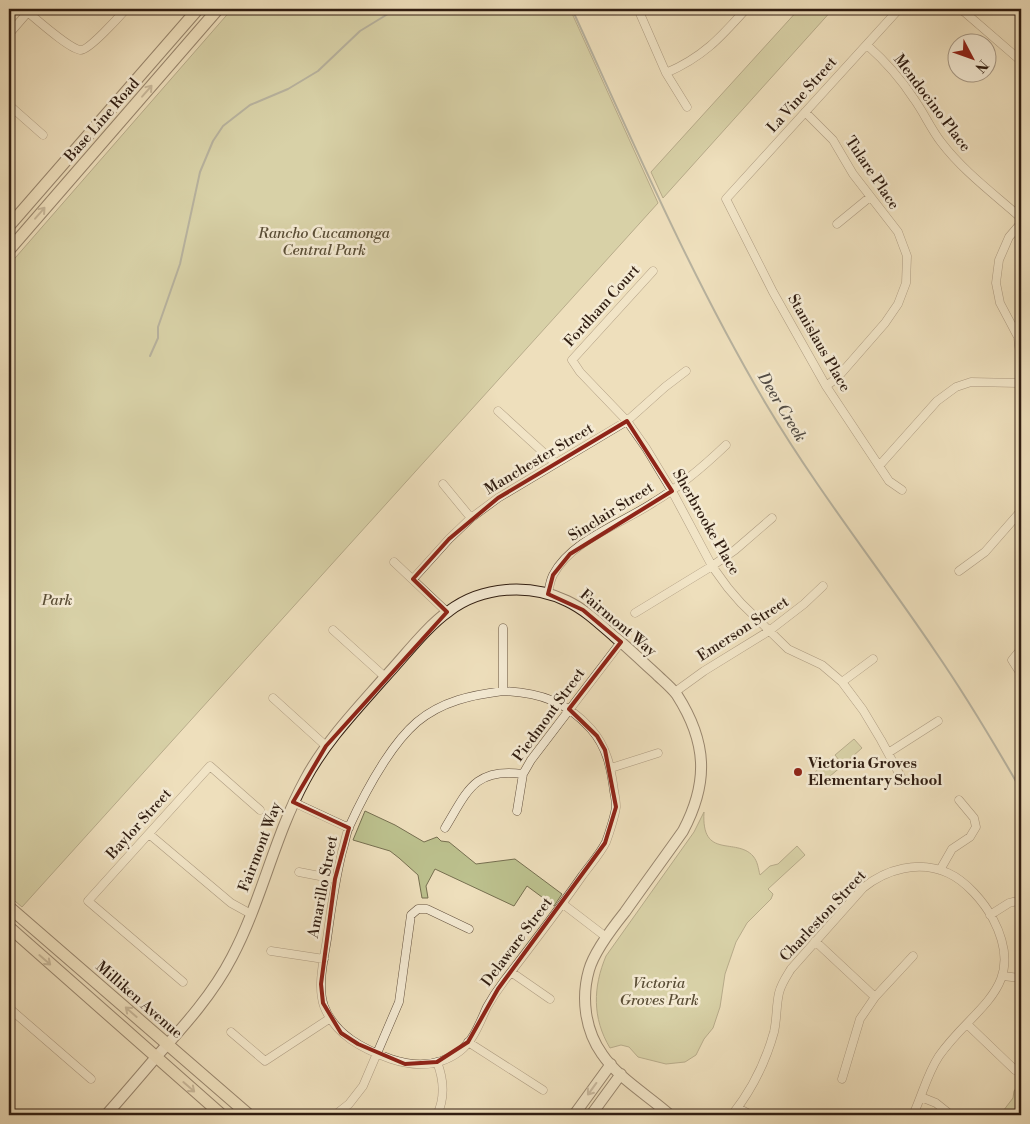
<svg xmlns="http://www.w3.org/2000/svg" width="1030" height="1124" font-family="'Libre Bodoni',serif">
<rect width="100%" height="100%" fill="#eedfbc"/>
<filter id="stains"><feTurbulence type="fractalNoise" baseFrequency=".004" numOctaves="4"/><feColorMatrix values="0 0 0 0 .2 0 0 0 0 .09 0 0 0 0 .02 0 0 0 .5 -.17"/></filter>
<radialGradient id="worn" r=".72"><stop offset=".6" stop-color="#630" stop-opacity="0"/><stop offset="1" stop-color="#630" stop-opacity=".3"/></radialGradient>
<path fill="#bcc18e" stroke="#766f50" d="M232,9H570L658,203L22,907L9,896V265Z
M799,9H833L663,198L651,172Z
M854,739L862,748L843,765L835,755Z
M833,756L842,766L823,782L814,773Z
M365,811L395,825L424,842L437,837L441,841L449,842L476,864L515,859L562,894L554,906L527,886L514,906L435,869L426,886L428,898H422L418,875L399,858L390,851L353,840Z
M704,812C701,860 736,837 753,856C758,862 758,868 760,875L770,866L778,864L797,846L805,855L768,889L773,894L771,899L747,923L736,942L725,974L720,1007L713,1028L704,1039L696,1055L685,1062L666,1064L638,1057L629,1047L621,1045L610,1048C592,1018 593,987 606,956L694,832Z
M1021,1081V1112L1019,1115H1000L1013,1098L1014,1091Z"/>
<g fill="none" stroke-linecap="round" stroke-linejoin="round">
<path stroke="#737b78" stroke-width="2" d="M572,9C633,142 691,277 766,404C817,490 879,568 935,651C966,696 994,743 1021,790
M150,356L158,338V327L180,264L200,172L213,141L223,126L250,105L288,89L318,71L360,31L396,9"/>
<defs>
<path id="street" d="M24,9C34,17 70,50 81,50C89,50 119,17 126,9
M638,9L666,73L687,107
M899,9L726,199L773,292L826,386L889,481L902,490
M961,9L1021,61
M9,34L28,12
M867,45C885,61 901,79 914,99C924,113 931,129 941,142C963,171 994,194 1021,218
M666,73C703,57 720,38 746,9
M9,105L43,135
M805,112L833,140L853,174L898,232L907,256L906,283L898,304L885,323L837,378L826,386
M1021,223L1009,237L999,260L996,283L1000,303L1018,337L1020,354L1021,419
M837,224L870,197
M653,271L572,360L580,372L627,421L646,448L672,491L712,566L728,588L741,603L788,649L822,665L842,682L863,710L881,740L901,777
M498,411L555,463
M879,466L937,401L956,387L971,382L1021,383
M443,484L471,518
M394,562L447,612
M959,571L985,552L1021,511
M413,579L449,539L471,518L498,498L627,421L665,387L686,371
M548,594C549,588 550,581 553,575C571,540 623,523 654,502C681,486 704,466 726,445
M635,613L712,566L735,550L772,518
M503,628V691
M333,630L385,677
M1021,649L1012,660L1021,674
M842,682L873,659
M503,691C540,693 566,701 591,729C607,747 611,768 614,791C615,796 616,802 616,807C615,815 609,834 606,842C600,854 590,865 582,876C557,912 531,946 504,981C498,989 492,998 487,1007C480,1022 474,1040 460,1051C439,1067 415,1067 391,1059C363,1049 335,1035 324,1006C317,986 324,959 327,939C331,909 335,881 342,852C345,843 346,834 349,827C359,805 371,782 384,762C393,748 403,734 417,722C442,701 472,695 503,691Z
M675,692L704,671L769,631L804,604L823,586
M273,698L326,746
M888,753L938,721
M611,768L658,753
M293,802L349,828
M517,811L523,774L531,760L621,642
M445,828C467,792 474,767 523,774
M149,834L231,903L251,914
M940,870L952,849L970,837L976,827L974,818L959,800
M299,872L335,879
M563,904L606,937
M990,915L1009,903L1021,900
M815,941L875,997
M271,951L324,959
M511,972L550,999
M1003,976L1021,978
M183,982L88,901L210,766L260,810
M9,1008L91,1079
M967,1024L1015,1070
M231,1032L265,1061L329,1019
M468,1042L543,1090
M842,1079L860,1019L875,997L913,956
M921,1097L936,1103L951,1115
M738,1108L751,1115
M335,1115L349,1104L363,1086L399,1002L411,915L418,909H427L469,929
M437,1115C445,1098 444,1080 437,1062
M732,1115C751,1091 766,1061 774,1032C777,1019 776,1006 779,993C781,984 786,977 791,969L863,888C886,869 919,860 948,873C966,881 984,902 993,919C1029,988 973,1007 939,1056C927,1074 922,1096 913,1115"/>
<path id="secondary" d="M106,1115C123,1096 140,1076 157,1056C184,1026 213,994 232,957C262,900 274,837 305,780C325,742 356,710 384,678C403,658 427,626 449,611C482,586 530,583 567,601C586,610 601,625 616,638C630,649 642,662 655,673C662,680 671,687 677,695C707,742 709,782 683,831C664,858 644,885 625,912C613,927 594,952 589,970C581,998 585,1030 602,1054C618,1078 649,1096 670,1115
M574,1115L611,1064
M591,1115L621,1074"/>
<path id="primary" d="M9,226L198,9
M9,250L218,9
M9,907L249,1115
M9,927L222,1115"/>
</defs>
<use href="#street" stroke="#604e3c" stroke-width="9"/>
<use href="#secondary" stroke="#301d11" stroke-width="12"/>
<use href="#primary" stroke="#301d11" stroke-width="13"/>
<use href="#street" stroke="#f4ead3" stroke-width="8"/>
<use href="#secondary" stroke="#f4ead3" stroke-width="10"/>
<use href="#primary" stroke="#eedfbc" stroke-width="11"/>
</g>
<defs><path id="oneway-shaft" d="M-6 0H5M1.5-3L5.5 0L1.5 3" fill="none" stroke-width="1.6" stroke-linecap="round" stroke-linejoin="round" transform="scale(1.25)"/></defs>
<g stroke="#98886f">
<use href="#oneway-shaft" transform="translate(147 91) rotate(-49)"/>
<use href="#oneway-shaft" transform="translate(40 213) rotate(-49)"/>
<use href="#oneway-shaft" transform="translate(45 960) rotate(41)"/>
<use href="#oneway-shaft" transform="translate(131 1012) rotate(-139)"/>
<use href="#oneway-shaft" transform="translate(189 1087) rotate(41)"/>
</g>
<use stroke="#9c8e7c" href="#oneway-shaft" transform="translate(592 1089) rotate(126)"/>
<path d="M0 0H1030V1124H0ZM627,421L672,491L570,554L553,575L548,594L583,610L621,642L569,709L597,736L605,750L616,807L605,843L498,989L468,1042L437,1062L405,1064L358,1044L341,1033L323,1003L321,984L335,879L349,828L293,802L326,746L447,612L413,579L449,539L498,498Z" fill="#eedfbc" fill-opacity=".55" fill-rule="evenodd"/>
<path fill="none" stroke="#8f2418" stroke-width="4" stroke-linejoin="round" d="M627,421L672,491L570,554L553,575L548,594L583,610L621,642L569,709L597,736L605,750L616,807L605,843L498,989L468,1042L437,1062L405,1064L358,1044L341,1033L323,1003L321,984L335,879L349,828L293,802L326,746L447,612L413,579L449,539L498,498Z"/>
<circle fill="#8f2418" stroke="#f4ead3" stroke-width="2" cx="798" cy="772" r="5"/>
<g text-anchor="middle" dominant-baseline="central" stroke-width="5" stroke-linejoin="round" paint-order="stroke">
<g font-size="15" fill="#301d11" stroke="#f4ead3">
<text transform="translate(802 95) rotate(-48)">La Vine Street</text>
<text transform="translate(932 103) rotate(53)">Mendocino Place</text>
<text transform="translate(102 120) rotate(-49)">Base Line Road</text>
<text transform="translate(872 173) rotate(56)">Tulare Place</text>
<text transform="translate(602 306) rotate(-48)">Fordham Court</text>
<text transform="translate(819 343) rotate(60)">Stanislaus Place</text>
<text transform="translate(539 459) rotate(-31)">Manchester Street</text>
<text transform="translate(611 512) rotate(-32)">Sinclair Street</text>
<text transform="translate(706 522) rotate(60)">Sherbrooke Place</text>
<text transform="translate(618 623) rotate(40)">Fairmont Way</text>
<text transform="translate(743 629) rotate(-33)">Emerson Street</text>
<text transform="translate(549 715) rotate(-54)">Piedmont Street</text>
<text transform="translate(139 824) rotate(-48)">Baylor Street</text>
<text transform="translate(260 847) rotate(-69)">Fairmont Way</text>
<text transform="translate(323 887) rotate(-79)">Amarillo Street</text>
<text transform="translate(823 916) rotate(-47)">Charleston Street</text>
<text transform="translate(517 942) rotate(-53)">Delaware Street</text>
<text transform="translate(139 1000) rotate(41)">Milliken Avenue</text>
</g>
<g font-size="15" font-style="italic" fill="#5a4e36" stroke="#f4ead3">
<text x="324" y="233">Rancho Cucamonga<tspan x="324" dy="17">Central Park</tspan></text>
<text x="57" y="600">Park</text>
<text x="659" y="983">Victoria<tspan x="659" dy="17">Groves Park</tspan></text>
</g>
<g font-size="15" font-weight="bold" fill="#301d11" stroke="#f4ead3" text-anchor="start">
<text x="808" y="763">Victoria Groves<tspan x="808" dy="17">Elementary School</tspan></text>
</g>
<g font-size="16" font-style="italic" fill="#524c45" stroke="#f4ead3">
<text transform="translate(782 407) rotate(59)">Deer Creek</text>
</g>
</g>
<rect width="1030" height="1124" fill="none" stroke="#eedfbc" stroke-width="30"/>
<rect x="10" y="10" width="1010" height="1104" fill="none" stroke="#301d11" stroke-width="2.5"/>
<rect x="15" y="15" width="1000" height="1094" fill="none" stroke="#301d11"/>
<g transform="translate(972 58) rotate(131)"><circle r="24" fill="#f4ead3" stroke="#a69885"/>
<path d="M0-4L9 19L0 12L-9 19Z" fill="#8f2418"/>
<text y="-8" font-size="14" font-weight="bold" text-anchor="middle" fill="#301d11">N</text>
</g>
<rect width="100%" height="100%" filter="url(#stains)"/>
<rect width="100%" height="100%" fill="url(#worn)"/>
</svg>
